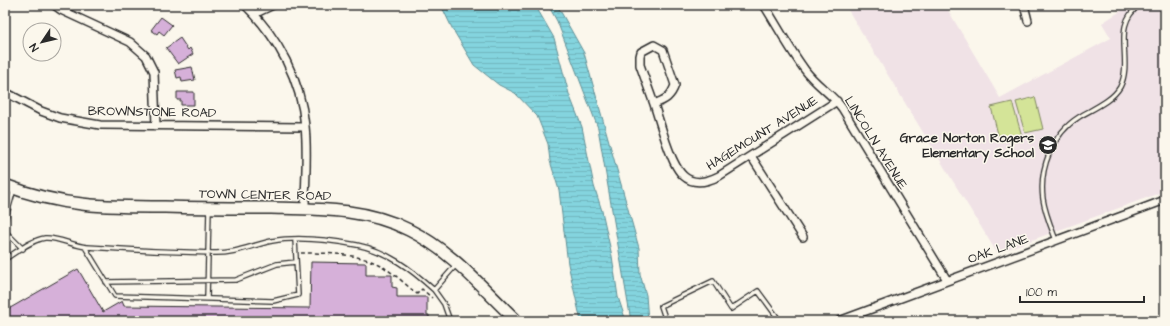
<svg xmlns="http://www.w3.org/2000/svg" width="1170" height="326" font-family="'Architects Daughter',sans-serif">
<defs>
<pattern id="water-rules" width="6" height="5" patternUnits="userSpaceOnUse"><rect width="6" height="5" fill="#84d4de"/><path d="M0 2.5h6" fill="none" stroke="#72b6bf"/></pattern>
</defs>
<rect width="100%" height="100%" fill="#fbf7ec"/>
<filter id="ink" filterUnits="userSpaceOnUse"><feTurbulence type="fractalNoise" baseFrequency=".025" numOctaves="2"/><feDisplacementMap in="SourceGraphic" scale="8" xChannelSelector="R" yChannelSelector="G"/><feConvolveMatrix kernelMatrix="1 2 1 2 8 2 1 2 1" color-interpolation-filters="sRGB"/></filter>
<g filter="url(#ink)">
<path fill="#f0e2e6" d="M845,5H945L1000,98L1111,38L1102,23L1130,5H1165V191L997,253Z"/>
<path fill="#d4e498" stroke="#808862" d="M1035,97L1043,129L1025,133L1016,102Z
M1012,102L1022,136L1000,142L991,107Z"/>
<path fill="url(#water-rules)" stroke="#609096" d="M441,5H535L554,38L569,94L582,127L594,186L602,211L612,256L618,297L626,321H581L568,264L559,190L550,161L548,144L537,116L515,93L499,85L474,65L452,28Z
M548,5H557L584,53L639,248L640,274L646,295L648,321H631L598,128L557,21Z"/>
<path fill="#d6b0d9" stroke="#2b2b2b" d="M161,17L172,25L164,35L159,31L157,34L151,30Z
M180,38L188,50L190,48L193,54L178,64L166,48Z
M192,67L195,80L182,82L181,77L177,78L175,70Z
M177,92H194V105H181V100H177Z
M311,262L366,263V275H392V287L397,288V297H427V315H429V321H5V311L78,269L103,312L122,301L124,306L310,308Z"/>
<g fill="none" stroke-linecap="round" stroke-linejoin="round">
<defs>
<path id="lane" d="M5,221L14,189
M5,231L23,249
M1056,240C1051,227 1045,213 1043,199C1039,169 1052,134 1079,117C1092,109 1112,101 1120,87C1134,60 1110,25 1140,5
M85,247L115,296L273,301L298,295L295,239
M5,259C17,252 31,240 45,238C58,237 73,246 87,247C129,250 171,252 213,253C235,254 252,245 272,241C299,236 330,240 357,245C387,251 411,269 434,290
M106,282L236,280L277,264L296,262
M207,299L209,209
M450,321L444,304L434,290L456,265
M666,321L661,306L713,281L731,309L758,291L780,321"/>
<path id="street" d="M54,5L61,10L130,42L146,56L154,72L156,126
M245,5C278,37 301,80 305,126C308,153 305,181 305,209
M764,5C778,27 790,50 805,70C816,85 832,94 842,108L947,280
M1024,5L1028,21
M254,14L273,5
M654,45L663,50L675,85C671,97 665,100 654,104L640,65V56L641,52Z
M5,92L41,111L60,118L100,125L305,127
M654,104C658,117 662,130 666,142C676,170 685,193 719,176L837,101
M751,156L803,237
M839,321L1165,200"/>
<path id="secondary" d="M5,185C61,207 106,207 165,207C200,208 235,208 271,208C318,209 366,208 409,230C452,251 483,289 517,321"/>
</defs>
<use href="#lane" stroke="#2b2b2b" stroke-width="6"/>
<use href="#street" stroke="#2b2b2b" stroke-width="10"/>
<use href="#secondary" stroke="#2b2b2b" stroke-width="14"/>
<path stroke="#2b2b2b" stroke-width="1.5" stroke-dasharray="4 3" stroke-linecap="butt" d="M301,253C326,253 355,253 378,264C392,271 405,284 417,294L422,289L432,298"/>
<use href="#lane" stroke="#fbf7ec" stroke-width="3.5"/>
<use href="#street" stroke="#fbf7ec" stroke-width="7"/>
<use href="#secondary" stroke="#fbf7ec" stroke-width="11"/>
</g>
</g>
<defs>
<symbol id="school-disc" viewBox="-11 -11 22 22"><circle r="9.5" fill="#2b2b2b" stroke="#fbf7ec"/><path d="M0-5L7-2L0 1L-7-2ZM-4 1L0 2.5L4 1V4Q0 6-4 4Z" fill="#fff"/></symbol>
</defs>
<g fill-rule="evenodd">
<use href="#school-disc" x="1037" y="134" width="22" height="22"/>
</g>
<g text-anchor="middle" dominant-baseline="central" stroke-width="3" stroke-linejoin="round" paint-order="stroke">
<g font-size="13" fill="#2b2b2b" stroke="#fbf7ec">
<text transform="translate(152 112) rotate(1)">BROWNSTONE ROAD</text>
<text transform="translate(762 133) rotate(-32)">HAGEMOUNT AVENUE</text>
<text transform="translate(876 143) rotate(58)">LINCOLN AVENUE</text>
<text transform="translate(265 195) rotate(1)">TOWN CENTER ROAD</text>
<text transform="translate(998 249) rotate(-20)">OAK LANE</text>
</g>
<g font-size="13" font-weight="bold" fill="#2b2b2b" stroke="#fbf7ec" text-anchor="end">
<text x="1034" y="138">Grace Norton Rogers<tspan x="1034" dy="15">Elementary School</tspan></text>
</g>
</g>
<rect width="1170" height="326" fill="none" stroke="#fbf7ec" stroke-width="20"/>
<rect x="10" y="10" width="1150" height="306" fill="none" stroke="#2b2b2b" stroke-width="1.5" filter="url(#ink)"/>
<g transform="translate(42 42) rotate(235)"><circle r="19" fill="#fbf7ec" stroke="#a8a59f"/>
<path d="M0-3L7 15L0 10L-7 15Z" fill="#2b2b2b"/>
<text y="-6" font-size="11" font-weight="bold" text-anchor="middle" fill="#2b2b2b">N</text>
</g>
<path d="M1020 296v6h124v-6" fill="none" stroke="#2b2b2b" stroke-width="2"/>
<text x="1026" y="296" font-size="12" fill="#2b2b2b" stroke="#fbf7ec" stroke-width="3" paint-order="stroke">100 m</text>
</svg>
